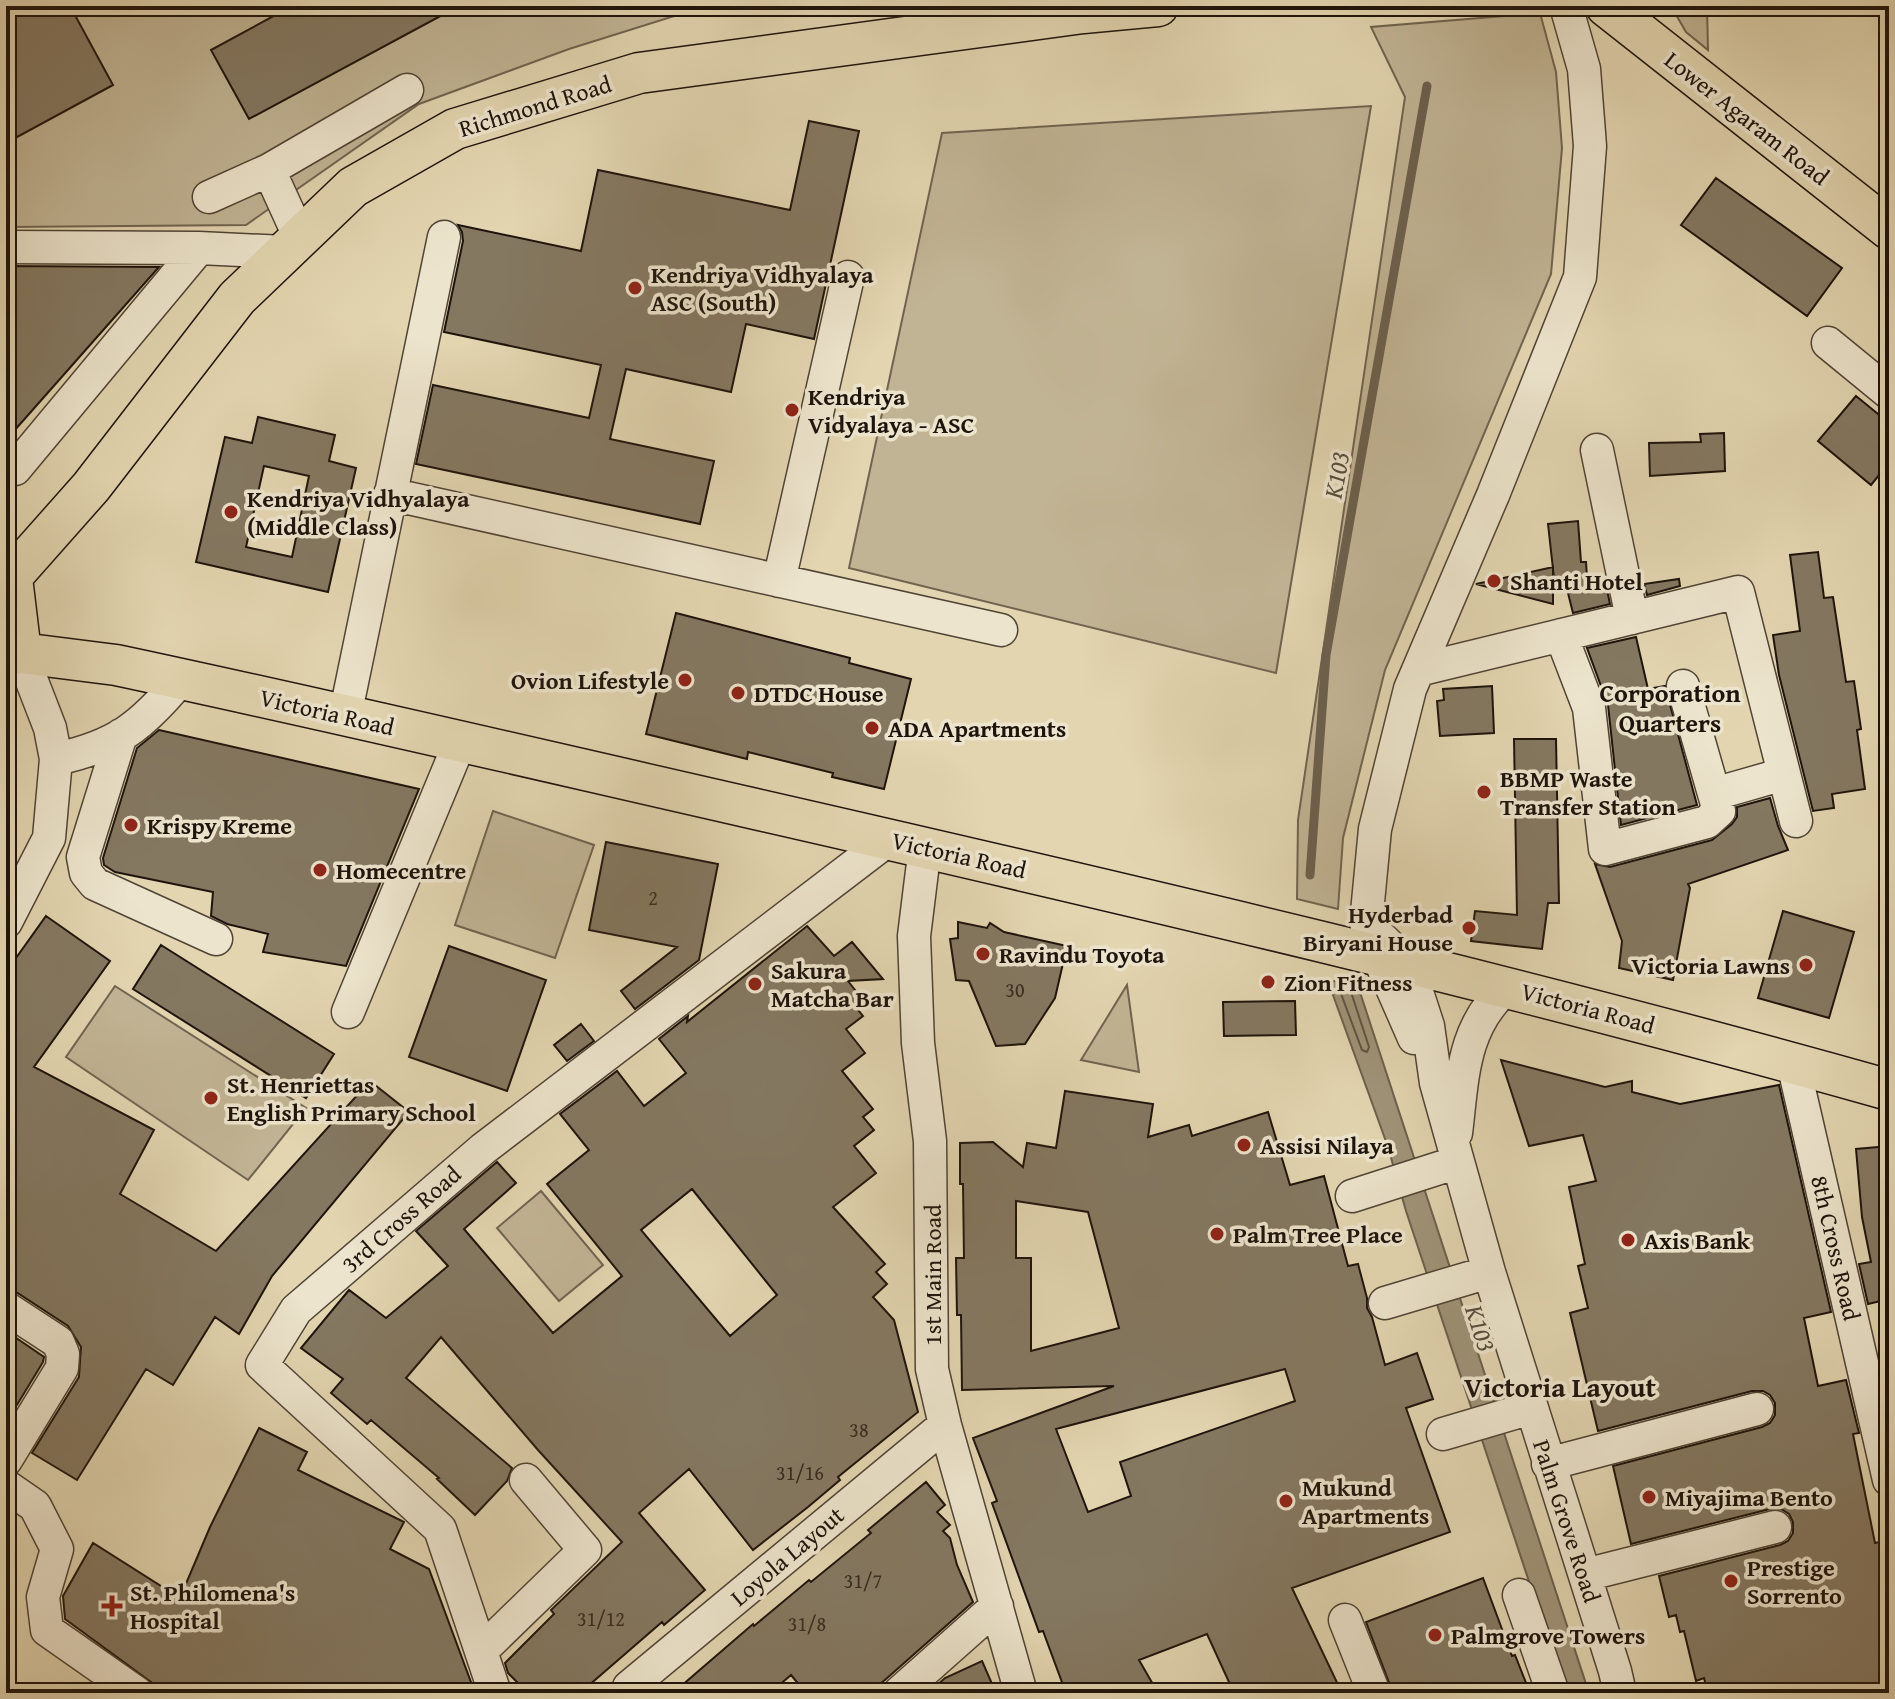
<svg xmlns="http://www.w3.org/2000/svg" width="1895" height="1699" font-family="'Gentium Book Plus',serif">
<rect width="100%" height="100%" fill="#e2d5b0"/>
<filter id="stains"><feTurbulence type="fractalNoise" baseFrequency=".0025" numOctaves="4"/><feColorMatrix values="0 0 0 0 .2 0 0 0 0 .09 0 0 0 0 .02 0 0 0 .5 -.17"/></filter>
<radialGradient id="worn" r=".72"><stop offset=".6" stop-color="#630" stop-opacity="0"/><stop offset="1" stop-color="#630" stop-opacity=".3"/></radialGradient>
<path fill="#c1b494" stroke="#706450" stroke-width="2" d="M6,6H677L681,14L569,49L419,104L246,225L6,227Z
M1671,6H1707L1708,50L1686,32Z
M1540,13L1556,72L1562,148L1551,274L1385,670L1343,838L1338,909L1297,899L1298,820L1405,97L1371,27Z
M1371,106L1276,673L849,568L942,133Z
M493,811L594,845L555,958L455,925Z
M1127,985L1139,1072L1081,1060Z
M115,986L306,1108L248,1180L66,1057Z
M541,1191L603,1265L559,1301L497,1228Z"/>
<path fill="#9f9378" stroke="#6b604d" stroke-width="2" d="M1343,976L1356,980L1589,1693H1566L1406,1211L1388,1147L1329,984Z"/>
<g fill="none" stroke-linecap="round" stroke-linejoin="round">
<path stroke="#5e5442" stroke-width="2" d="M1346,985L1350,989L1369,1047L1367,1052L1362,1050L1340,991L1341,987Z"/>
<path stroke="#6b604d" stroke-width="9" d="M1310,875L1326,655L1427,86"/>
</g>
<path fill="#847861" stroke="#1e140c" stroke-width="2" fill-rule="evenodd" d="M6,6H70L113,85L6,143Z
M292,6H459L249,119L211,50Z
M809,121L859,131L814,339L746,324L731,392L626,369L610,439L714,461L700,524L416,464L433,385L589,418L601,365L444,332L463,241L462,232L458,225L581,251L598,170L790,210Z
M1716,178L1842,268L1807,316L1681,225Z
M6,266L159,267L6,440Z
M1856,396L1889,423V463L1871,485L1818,441Z
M258,417L335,435L329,461L356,468L328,592L196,562L225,437L252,443ZM264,466L309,476L292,557L246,547Z
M1724,433L1725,471L1650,476L1649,443L1701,442L1700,434Z
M1578,521L1581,562H1586L1588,593L1607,590L1610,604L1573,613L1564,577L1554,578L1548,524Z
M1818,552L1824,598L1833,597L1846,682L1854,681L1861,729L1857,730L1865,789L1832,794L1834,808L1813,811L1779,675L1773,635L1800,631L1790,555Z
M1553,567V604L1476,584Z
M1679,579L1680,586L1647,595L1644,584Z
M676,613L850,658L849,663L911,679L884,789L832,777L833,773L748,752L747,759L646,734Z
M1636,637L1648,689L1665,686L1697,805L1621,825L1608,705L1587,648Z
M1492,686L1494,733L1440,736L1437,701L1444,700L1443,689Z
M159,730L419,789L346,966L263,952L268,934L227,924L211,916L213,892L115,872L104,865L103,858L137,748Z
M1514,739H1556L1559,903H1548L1542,949L1471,941L1475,911L1517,915Z
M1770,798L1778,826L1788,850L1688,884L1690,888L1673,980L1619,968L1622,941L1595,864L1610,867L1712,840L1732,824L1737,817V807Z
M606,842L718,864L699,960L635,1009L621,991L677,947L589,930Z
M1783,911L1854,932L1829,1018L1758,998Z
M46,916L110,961L34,1067L154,1130L120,1194L216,1251L370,1081L409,1112L272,1276L239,1334L215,1317L173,1385L146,1369L77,1480L32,1453L79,1377L81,1347L68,1326L16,1292L6,1289V972Z
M958,922L987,928L990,923L1004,932L1067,946L1055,998L1025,1044L996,1046L969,981L956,980L950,939L958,938Z
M807,926L834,956L852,942L883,979L848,981L862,999L854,1005L863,1016L846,1029L865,1053L842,1071L873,1109L863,1117L874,1130L854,1146L876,1173L833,1207L885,1264L876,1272L887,1284L873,1297L894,1320L918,1412L838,1477L840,1480L808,1507L753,1550L689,1469L639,1513L705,1590L664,1625L662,1622L580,1693H528L508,1673L505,1663L554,1614L551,1610L622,1542L538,1450L441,1337L406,1378L512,1468L507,1481L475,1515L437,1479L439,1478L371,1420L367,1424L331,1393L343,1379L301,1348L349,1290L386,1318L448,1266L416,1231L497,1162L516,1183L464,1229L553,1333L622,1276L547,1184L589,1150L560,1114L617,1071L644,1106L686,1073L659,1039L688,1016L687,1022ZM692,1189L777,1295L730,1336L641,1230Z
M161,945L334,1054L306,1098L133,989Z
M449,946L546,980L507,1091L409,1057Z
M1295,1001L1296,1035L1224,1036L1223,1002Z
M581,1024L594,1041L567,1061L554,1045Z
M1501,1060L1605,1087L1632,1081V1092L1680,1104L1779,1085L1831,1312L1804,1318L1818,1386L1846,1380L1859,1433L1853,1434L1875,1543L1889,1540V1693H1708L1704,1678L1696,1681L1684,1631L1680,1632L1676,1615L1669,1617L1659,1576L1780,1545L1788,1541L1793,1533V1522L1789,1514L1781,1509H1770L1631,1544L1613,1466L1762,1427L1770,1423L1775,1415V1403L1770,1395L1763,1391H1752L1598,1431L1570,1313L1588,1308L1578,1266L1585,1264L1569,1187L1596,1181L1583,1135L1529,1146Z
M1065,1091L1153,1104L1148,1137L1189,1125L1192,1136L1268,1112L1290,1185L1324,1176L1348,1266L1358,1264L1367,1298V1308L1372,1317L1385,1365L1417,1353L1433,1399L1406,1408L1450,1532L1292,1588L1342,1693H1234L1207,1634L1139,1660L1158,1693H1066L1043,1631L1039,1632L992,1503L997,1501L973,1438L1114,1386L962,1390L961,1315H957L956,1258H964L963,1184H960V1143L993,1142L1023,1167L1027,1143L1056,1148ZM1016,1201L1088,1212L1119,1328L1031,1351V1258H1016ZM1285,1369L1295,1401L1120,1462L1131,1496L1088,1512L1056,1429Z
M1889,1146V1299L1868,1304L1859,1264L1871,1262L1862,1217L1856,1149Z
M6,1331L44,1357L43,1362L6,1423Z
M259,1428L307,1452L298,1470L404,1522L390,1549L429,1569L475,1693H166L65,1619L63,1596L93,1543L180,1598L210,1527Z
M926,1482L945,1505L937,1512L950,1525L943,1531L950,1538L957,1565L973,1602L886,1679L869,1693H806L791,1675L770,1693H673L753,1624L754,1626L809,1580L811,1582L871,1533L868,1530Z
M1483,1578L1512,1656L1515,1655L1530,1693H1393L1366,1622Z
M982,1661L996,1693H928L945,1678Z"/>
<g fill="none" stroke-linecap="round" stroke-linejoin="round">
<defs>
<path id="minor" d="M1566,6L1584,69L1590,146L1580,277L1493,495L1410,689L1375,829L1366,923L1408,964L1428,1026L1436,1083L1489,1272L1615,1671L1620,1693
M269,170L300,238
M209,197L269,170L407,90
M6,247L199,248L285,252
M1828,343L1889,393
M1597,450L1632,618
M15,469L199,248
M390,494L1001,630
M779,581L848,277
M1561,635L1589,708L1605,849L1707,822L1719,811L1683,686
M1418,670L1738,592L1796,821
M345,716L444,237
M121,735L83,857L86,873L95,884L216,939
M56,759C117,746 142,726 181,679
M1714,794L1784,774
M925,847L914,936L918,1043L930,1141L932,1369L945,1425L1021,1693
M6,922L49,838L56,759L50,728L21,653
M1378,956L1414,1038
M348,1012L460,742
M1793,1063L1889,1480
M1456,1133C1463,1076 1462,1027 1508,986
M1352,1196L1458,1162
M1385,1303L1489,1272
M6,1308L58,1342L63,1354L62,1368L6,1460
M1443,1434L1531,1408
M1548,1464L1757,1409
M6,1486L35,1506L57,1549L43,1597L47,1630L137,1693
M1585,1575L1775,1527
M1519,1595L1553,1693
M1345,1620L1374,1693
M481,1651L585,1550L526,1480
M629,1687L945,1425
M495,1693L440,1529L262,1365L296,1310L483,1149L889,839
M899,1693L997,1606"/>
<path id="major" d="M1606,6L1889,229
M6,561L12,578L21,653
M6,583L91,487L237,298L353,187L455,129L639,73L1083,13L1158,6
M6,656L21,653L116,665C328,710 540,760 751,808C1132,895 1513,984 1889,1090"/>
</defs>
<use href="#minor" stroke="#4f4435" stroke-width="35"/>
<use href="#major" stroke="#1e140c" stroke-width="43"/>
<use href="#minor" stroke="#ece4cc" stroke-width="32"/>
<use href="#major" stroke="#e2d5b0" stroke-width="40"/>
</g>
<g fill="#8f2418" stroke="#ece4cc" stroke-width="3">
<circle cx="635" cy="288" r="8"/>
<circle cx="792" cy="410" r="8"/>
<circle cx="231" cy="512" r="8"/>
<circle cx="1494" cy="581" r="8"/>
<circle cx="685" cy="680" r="8"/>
<circle cx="738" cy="693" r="8"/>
<circle cx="872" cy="728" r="8"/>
<circle cx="1484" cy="792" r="8"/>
<circle cx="131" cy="825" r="8"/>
<circle cx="320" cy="870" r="8"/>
<circle cx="1469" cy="928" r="8"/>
<circle cx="983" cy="954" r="8"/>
<circle cx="1806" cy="965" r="8"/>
<circle cx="1268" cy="982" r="8"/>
<circle cx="755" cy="984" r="8"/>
<circle cx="211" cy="1098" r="8"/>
<circle cx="1244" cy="1145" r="8"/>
<circle cx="1217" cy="1234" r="8"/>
<circle cx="1628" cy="1240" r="8"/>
<circle cx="1649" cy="1497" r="8"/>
<circle cx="1286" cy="1501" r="8"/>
<circle cx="1731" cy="1581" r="8"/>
<path d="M108 1594h8v8h8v8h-8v8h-8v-8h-8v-8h8z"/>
<circle cx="1435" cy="1635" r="8"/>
</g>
<g text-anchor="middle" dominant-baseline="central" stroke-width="7" stroke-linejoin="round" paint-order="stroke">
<g font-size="20" fill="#382d21">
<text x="653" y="897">2</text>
<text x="1015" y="989">30</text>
<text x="859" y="1429">38</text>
<text x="800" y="1472">31/16</text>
<text x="863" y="1580">31/7</text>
<text x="601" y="1618">31/12</text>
<text x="807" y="1623">31/8</text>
</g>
<g font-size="24" fill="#1e140c" stroke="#ece4cc">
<text transform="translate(535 106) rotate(-17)">Richmond Road</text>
<text transform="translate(1747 118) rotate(38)">Lower Agaram Road</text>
<text transform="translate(327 712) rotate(13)">Victoria Road</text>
<text transform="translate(959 855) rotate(13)">Victoria Road</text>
<text transform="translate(1588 1008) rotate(15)">Victoria Road</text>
<text transform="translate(401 1219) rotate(-41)">3rd Cross Road</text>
<text transform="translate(1836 1248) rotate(77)">8th Cross Road</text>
<text transform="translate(932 1275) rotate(-90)">1st Main Road</text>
<text transform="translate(1567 1521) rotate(72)">Palm Grove Road</text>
<text transform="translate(787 1556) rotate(-40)">Loyola Layout</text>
</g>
<g font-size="24" font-weight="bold" fill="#1e140c" stroke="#ece4cc" text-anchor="start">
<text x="651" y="274">Kendriya Vidhyalaya<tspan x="651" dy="28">ASC (South)</tspan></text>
<text x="808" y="396">Kendriya<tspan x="808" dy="28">Vidyalaya - ASC</tspan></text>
<text x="247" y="498">Kendriya Vidhyalaya<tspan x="247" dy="28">(Middle Class)</tspan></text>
<text x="1510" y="581">Shanti Hotel</text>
<text x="669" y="680" text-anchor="end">Ovion Lifestyle</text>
<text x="754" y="693">DTDC House</text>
<text x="888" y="728">ADA Apartments</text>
<text x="1500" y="778">BBMP Waste<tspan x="1500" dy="28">Transfer Station</tspan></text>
<text x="147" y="825">Krispy Kreme</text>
<text x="336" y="870">Homecentre</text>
<text x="1453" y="914" text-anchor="end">Hyderbad<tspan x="1453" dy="28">Biryani House</tspan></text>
<text x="999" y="954">Ravindu Toyota</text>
<text x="1790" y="965" text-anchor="end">Victoria Lawns</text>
<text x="771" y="970">Sakura<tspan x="771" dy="28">Matcha Bar</tspan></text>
<text x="1284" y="982">Zion Fitness</text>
<text x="227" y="1084">St. Henriettas<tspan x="227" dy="28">English Primary School</tspan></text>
<text x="1260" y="1145">Assisi Nilaya</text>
<text x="1233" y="1234">Palm Tree Place</text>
<text x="1644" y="1240">Axis Bank</text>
<text x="1302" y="1487">Mukund<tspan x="1302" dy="28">Apartments</tspan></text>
<text x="1665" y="1497">Miyajima Bento</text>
<text x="1747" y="1567">Prestige<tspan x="1747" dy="28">Sorrento</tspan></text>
<text x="130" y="1592">St. Philomena's<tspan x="130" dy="28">Hospital</tspan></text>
<text x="1451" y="1635">Palmgrove Towers</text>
</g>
<g font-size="26" font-style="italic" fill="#584d3d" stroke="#ece4cc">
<text transform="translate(1336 475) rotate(-80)">K103</text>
<text transform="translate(1481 1328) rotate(72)">K103</text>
</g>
<g font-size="26" font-weight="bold" fill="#1e140c" stroke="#ece4cc">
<text x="1670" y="692">Corporation<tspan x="1670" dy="30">Quarters</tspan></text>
</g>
<g font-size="28" font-weight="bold" fill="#1e140c" stroke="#ece4cc">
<text x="1560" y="1386">Victoria Layout</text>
</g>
</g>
<rect width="1895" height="1699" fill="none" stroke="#e2d5b0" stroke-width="32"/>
<rect x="8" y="8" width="1879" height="1683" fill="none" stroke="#1e140c" stroke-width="4"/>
<rect x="16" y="16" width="1863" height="1667" fill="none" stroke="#1e140c" stroke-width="2"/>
<rect width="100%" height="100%" filter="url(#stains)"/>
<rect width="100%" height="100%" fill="url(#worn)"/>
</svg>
